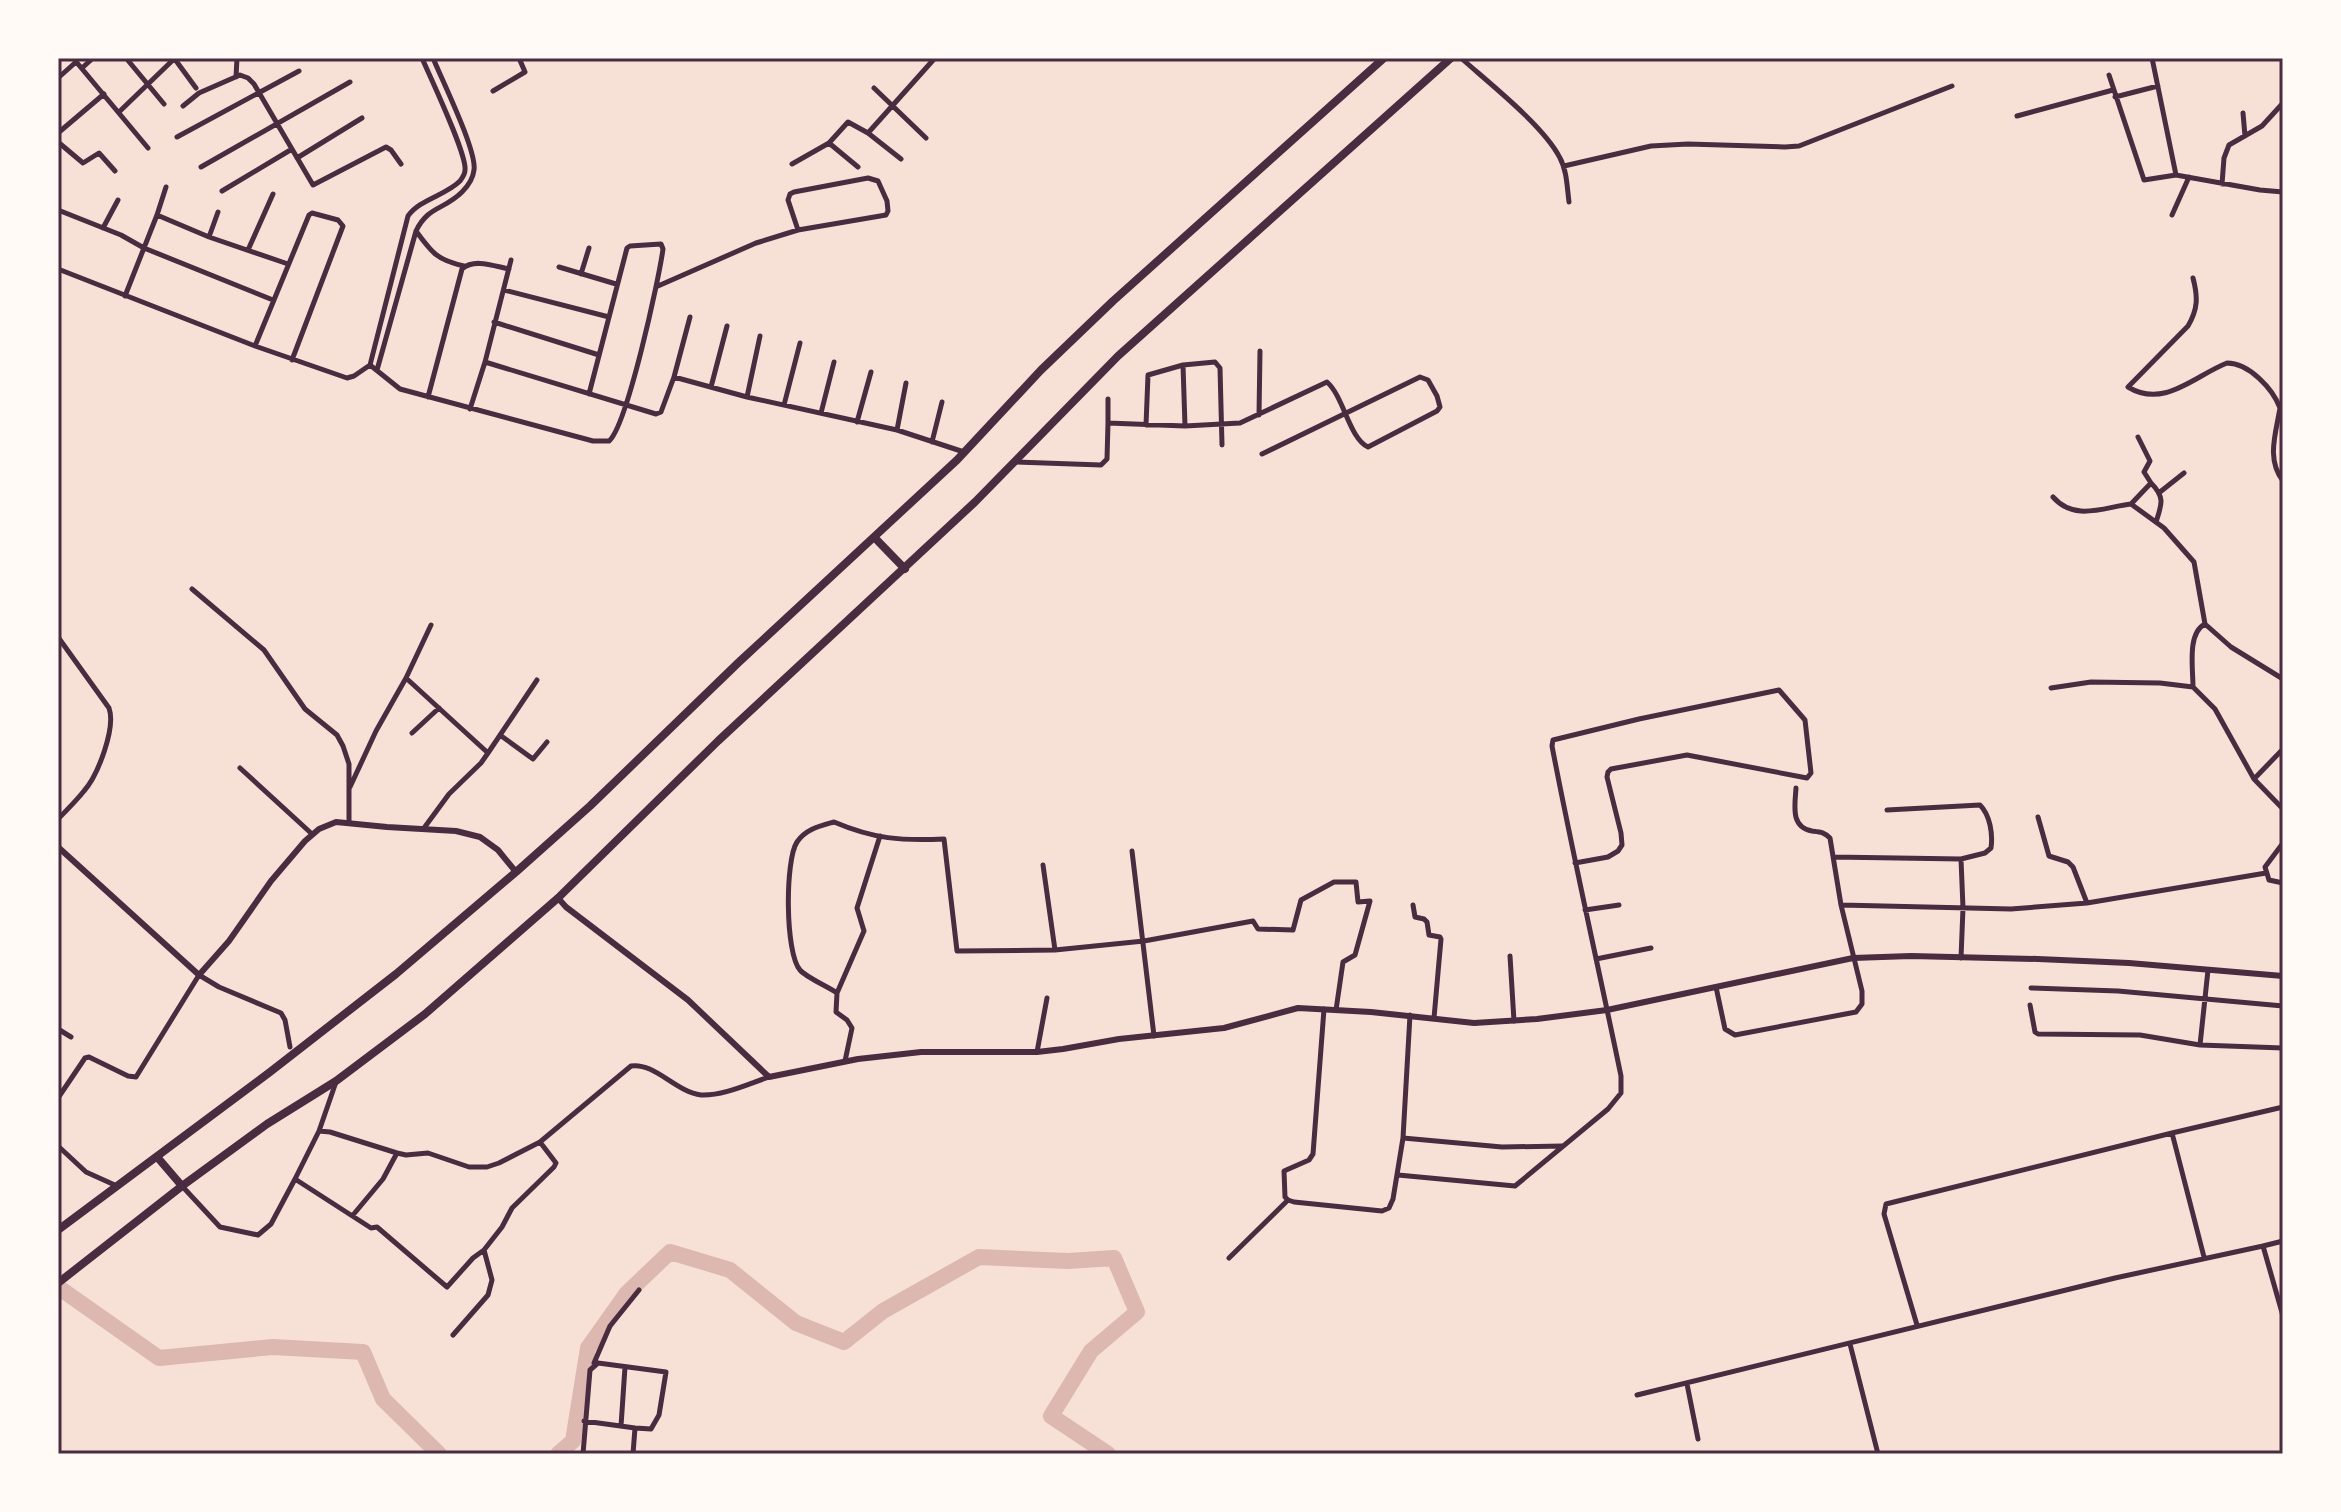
<svg xmlns="http://www.w3.org/2000/svg" width="2341" height="1512" font-family="'Libre Baskerville',serif">
<rect width="100%" height="100%" fill="#f7e1d7"/>
<g fill="none" stroke-linecap="round" stroke-linejoin="round">
<path stroke="#dcb8b0" stroke-width="16" d="M58,1287L159,1358L273,1347L363,1352L383,1399L439,1454
M558,1454L573,1441L588,1348L627,1293L670,1252L730,1270L796,1323L844,1342L883,1311L979,1257L1068,1261L1114,1258L1137,1312L1091,1351L1051,1416L1108,1454"/>
<path stroke="#4a2c40" stroke-width="5" d="M73,58L148,148
M126,58L164,104
M174,58L196,88
M1461,58C1489,83 1544,126 1560,158C1567,171 1567,187 1569,202
M2152,58L2176,175
M82,68L93,58
M2109,75L2144,180L2176,175L2260,190L2283,192
M236,77L237,58
M58,78L76,62
M874,88L926,138
M493,91L525,72L519,58
M2115,97L2158,86
M183,106L199,93L240,75L248,78L254,84L313,185L386,147L391,150L401,164
M119,112L175,58
M2243,113L2245,136
M2017,116L2113,90
M58,133L104,94
M868,133L901,159
M177,137L299,71
M58,142L83,163L99,153L115,171
M829,143L858,167
M297,158L362,118
M792,164L829,143L848,122L868,133L935,58
M1564,166L1651,146L1688,144L1785,147L1799,146L1952,86
M201,167L350,82
M2222,184L2224,158L2229,145L2262,126L2283,103
M222,191L292,149
M58,210L121,235L144,248L273,300
M157,215L209,237L288,264
M2172,215L2189,177
M103,228L118,200
M416,231C432,253 437,260 464,266
M209,237L218,212
M248,250L273,194
M559,267L616,284
M58,269L255,346L347,378L354,376L370,365L408,216C420,199 445,196 460,181C463,177 465,174 465,170C467,154 430,77 422,58
M581,274L589,248
M2193,278C2198,297 2198,309 2188,326L2128,387C2164,409 2194,376 2227,363C2249,363 2273,389 2280,408C2276,433 2266,459 2283,481
M658,286L756,243L798,230L886,215L888,211L887,201L878,181L868,178L794,192L790,194L788,200L798,230
M504,290L609,317
M125,296L157,215L166,187
M494,322L599,355
M255,346L309,215L312,213L338,220L343,226L292,360
M485,362L656,414L661,412L674,377L747,397L897,430L964,452
M370,365L400,389L593,441H609C627,426 659,279 663,249L661,244L630,246L627,248L589,394
M1183,365L1185,426
M377,370L416,231C428,206 444,210 462,192C468,186 473,179 474,170C477,151 442,80 433,58
M674,377L690,317
M711,387L727,326
M428,397L462,269C474,258 494,266 509,269
M747,397L760,336
M1108,399V423
M784,405L800,343
M470,409L485,362L511,260
M821,413L834,362
M1259,415L1260,351
M857,422L871,372
M1146,425L1148,375L1183,365L1215,362L1220,368L1222,445
M897,430L906,383
M2138,437L2150,461L2144,472L2151,483
M932,442L942,402
M1015,462L1101,465L1107,459L1108,423L1185,426L1240,423L1327,382C1344,397 1349,438 1368,447L1437,411L1440,407L1437,396L1428,380L1420,377L1262,454
M2160,492L2184,473
M2053,497C2075,522 2104,507 2131,504L2164,528L2194,562L2205,624C2187,633 2193,668 2193,687
M2131,504L2151,483C2165,497 2162,504 2156,522
M192,589L264,650L305,709L337,735L343,746L349,764V822
M2205,624L2231,647L2283,679
M58,637L109,708C116,728 98,775 84,791C76,801 67,810 58,819
M406,678L488,753L537,680
M2051,688L2091,682L2160,683L2193,687L2215,709L2254,779
M412,733L439,708
M500,735L533,759L547,742
M2283,749L2254,779L2283,809
M240,768L312,834
M350,787L376,731L406,678L431,625
M2038,817L2049,856L2068,862L2073,867L2087,903
M424,828L449,794L481,763L488,753
M2283,843L2265,867L2269,880L2283,883
M1132,851L1154,1036
M1833,857L1961,859L1985,853L1991,848C1993,834 1990,815 1980,805L1887,810
M1043,865L1055,950
M1413,905L1415,917L1424,919L1427,922L1429,935L1440,937L1441,939L1434,1018
M1841,905L2011,909L2087,903L2266,873
M1585,910L1619,905
M1510,956L1514,1021
M1961,958L1963,908L1961,859
M1596,959L1651,948
M1716,987L1725,1029L1735,1035L1856,1012L1862,1004V991L1841,905L1830,838C1824,832 1821,832 1812,831C1790,827 1795,805 1796,788
M2031,988L2118,991L2283,1006
M837,993C827,986 807,978 800,970C785,953 785,860 797,842C806,829 820,826 834,822C874,839 901,841 944,839L957,951L1055,950L1144,941L1253,921L1258,929L1293,930L1301,900L1334,882H1356L1358,902L1370,901L1355,955L1343,962L1336,1010
M2030,1005L2035,1032L2038,1034L2140,1035L2200,1045L2208,970
M1324,1009L1313,1154L1309,1160L1284,1171L1285,1197L1288,1200L1294,1202L1382,1211L1389,1208L1393,1199L1403,1138L1410,1015
M58,1029L71,1037
M2200,1045L2283,1048
M1037,1052L1047,998
M845,1061L852,1028L847,1020L836,1012L837,993L864,931L857,908L880,836
M336,1082L319,1131L295,1179L371,1228L377,1227L447,1287L473,1258L484,1250L502,1227L512,1208L554,1167L556,1163L540,1142
M58,1098L85,1058L89,1057L128,1076L136,1077L199,975L219,987L281,1013L285,1020L290,1047
M319,1131L330,1132L397,1153L406,1155L428,1153L469,1167H487L499,1163L540,1142L631,1066C654,1062 676,1092 701,1095C723,1096 748,1084 769,1077
M2172,1133L2283,1107
M1403,1138L1502,1147L1562,1146
M58,1146L86,1172L117,1186
M1398,1175L1515,1186L1608,1109L1621,1093V1076C1598,965 1573,856 1552,746L1553,740L1639,719L1779,690L1805,720L1811,773L1807,778L1687,755L1611,769L1608,772L1607,777L1621,833L1622,845L1618,851L1608,857L1575,863
M182,1186L220,1227L258,1235L271,1224L295,1179
M353,1215L383,1179L397,1153
M2283,1241L2263,1246L2283,1316
M1229,1258L1288,1200
M1917,1325L1884,1214L1886,1204L2172,1133L2204,1257
M453,1335L488,1295L492,1280L484,1250
M1850,1344L1878,1454
M594,1363L610,1326L639,1290
M1687,1384L1698,1439
M1637,1395L2115,1278L2263,1246
M621,1426L625,1367
M583,1454L590,1370L598,1363L666,1372L659,1415L651,1429L635,1428L584,1421
M633,1454L635,1428"/>
<path stroke="#4a2c40" stroke-width="6" d="M58,847L199,975L229,941L271,881L305,841L319,829L336,822L387,827L456,831L480,837L498,850L516,872
M558,898L566,907L688,1000L769,1077L858,1059L921,1052H1037L1063,1049L1119,1039L1224,1028L1298,1008L1371,1012L1474,1023L1537,1019L1607,1010L1853,958L1911,956L2038,959L2129,963L2283,976"/>
<path stroke="#4a2c40" stroke-width="8" d="M874,537L905,569
M158,1158L182,1186
M58,1230L270,1072L396,974L516,872L590,806L739,662L957,460L1041,370L1113,301L1384,58
M58,1283L182,1186L267,1124L336,1081L425,1014L558,898L718,741L975,502L1118,356L1451,58"/>
</g>
<rect width="2341" height="1512" fill="none" stroke="#fffaf5" stroke-width="120"/>
<rect x="60" y="60" width="2221" height="1392" fill="none" stroke="#4a2c40" stroke-width="3"/>
</svg>
